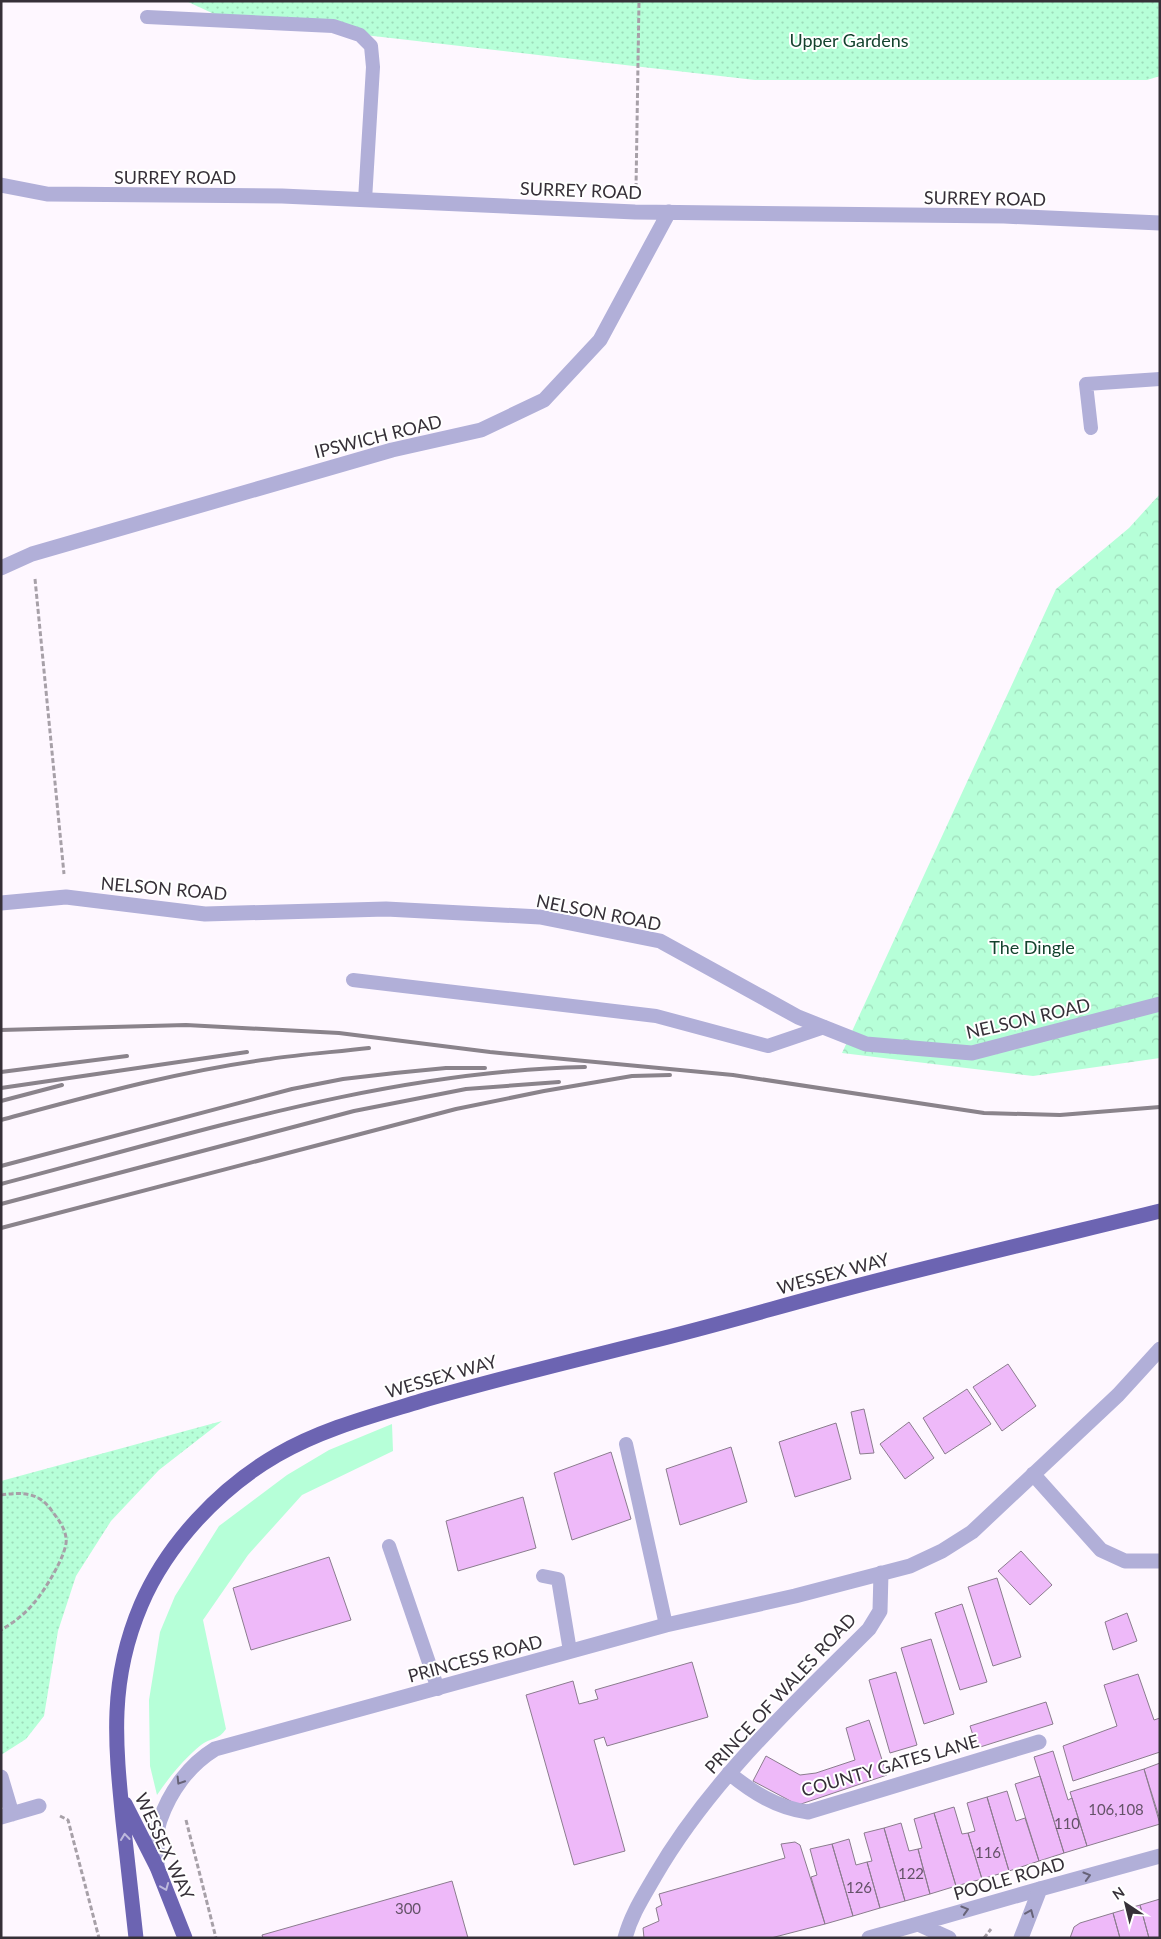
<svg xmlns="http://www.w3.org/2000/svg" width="1161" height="1939" font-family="Lato,sans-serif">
<defs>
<pattern id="forest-crowns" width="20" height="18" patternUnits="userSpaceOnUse" patternTransform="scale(1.25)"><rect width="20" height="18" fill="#b6ffd8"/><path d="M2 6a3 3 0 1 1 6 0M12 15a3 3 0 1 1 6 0" fill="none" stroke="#9ddbba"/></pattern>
<pattern id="park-dots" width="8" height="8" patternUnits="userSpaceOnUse" patternTransform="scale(1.25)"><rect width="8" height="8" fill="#b6ffd8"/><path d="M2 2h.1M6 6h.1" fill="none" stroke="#9ddbba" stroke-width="1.8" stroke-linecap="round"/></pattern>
</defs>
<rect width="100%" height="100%" fill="#fef7ff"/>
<path fill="#b6ffd8" d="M392,1424L393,1451L302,1495L248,1555L203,1620L226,1729C219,1740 210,1738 201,1745C183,1760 170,1776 157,1795L150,1766L149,1700L160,1632L175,1596L219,1526L287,1475L329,1450Z"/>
<path fill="url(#forest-crowns)" d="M1160,494V1058L1033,1076L842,1053L1056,589L1129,528Z"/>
<path fill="url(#park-dots)" d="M186,1H1160V76L1147,80H755L225,19Z
M222,1421L159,1470L111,1521L76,1576L58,1631L44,1716L26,1739L1,1755V1481Z"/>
<path fill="#eeb9f9" stroke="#8b7c8e" d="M1008,1364L1036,1406L1002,1431L973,1387Z
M967,1389L991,1424L945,1454L923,1418Z
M864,1409L874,1453L860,1454L851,1412Z
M909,1422L934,1458L905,1479L880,1444Z
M836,1423L851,1479L795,1497L779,1442Z
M731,1447L747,1502L680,1525L666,1469Z
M611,1452L631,1519L572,1540L554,1473Z
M523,1497L536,1548L458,1571L446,1521Z
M1021,1551L1052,1585L1030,1605L998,1571Z
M329,1557L351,1620L251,1650L233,1588Z
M997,1578L1021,1657L993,1666L968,1587Z
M962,1604L987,1682L960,1690L935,1613Z
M1127,1613L1137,1641L1113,1650L1105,1622Z
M931,1639L954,1714L924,1724L901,1648Z
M692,1662L708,1717L607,1746L604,1737L594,1740L625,1851L574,1865L526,1695L573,1681L579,1704L598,1699L595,1690Z
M896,1672L917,1745L890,1753L869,1680Z
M1138,1674L1154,1720L1160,1718V1752L1073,1781L1063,1746L1117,1726L1104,1685Z
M1046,1702L1053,1724L977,1748L970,1726Z
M869,1720L887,1775L798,1805L753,1781L766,1756L800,1775L816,1773L855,1760L846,1728Z
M1053,1751L1068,1800L1072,1798L1087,1846L1064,1853L1034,1757Z
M1160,1763V1820L1144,1769Z
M1144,1769L1160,1824L1087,1846L1070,1792Z
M1040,1776L1064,1853L1039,1861L1015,1784Z
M1007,1791L1016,1821L1025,1818L1039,1861L1009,1871L987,1797Z
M987,1797L1009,1871L982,1879L968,1833L975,1831L967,1803Z
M954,1807L962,1834L968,1833L982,1879L956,1886L934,1813Z
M934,1813L956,1886L930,1894L918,1849L922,1848L914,1819Z
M901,1823L909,1851L918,1849L930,1894L905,1901L884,1828Z
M884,1828L905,1901L880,1908L867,1862L872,1861L864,1833Z
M849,1839L856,1865L867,1862L880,1908L853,1916L832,1844Z
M795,1842L800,1845L825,1924L771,1938H644L643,1928L659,1921L656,1908L662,1905L659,1894L785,1858L781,1844Z
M832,1844L853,1916L825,1924L811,1877L817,1875L810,1849Z
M452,1881L468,1938H263L262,1935Z
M1160,1899V1938H1149L1140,1905Z
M1140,1905L1149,1938H1120L1113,1913Z
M1113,1913L1120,1938H1070L1074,1927L1080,1923Z"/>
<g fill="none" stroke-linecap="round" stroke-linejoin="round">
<path stroke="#a7a0a8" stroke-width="3" stroke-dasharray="5 2.5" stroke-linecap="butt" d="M636,188L639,1
M35,579L64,874
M1,1495C22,1492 39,1492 52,1511C58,1519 65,1528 66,1538C69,1552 43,1593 34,1603C25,1614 13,1623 1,1630
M60,1816L68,1820L99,1938
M186,1820L216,1938
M984,1938L991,1929"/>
<path stroke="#b1afd8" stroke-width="14" d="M147,17L333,26L360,35L371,46L373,67L365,200
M1091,428L1086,384L1160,379
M353,980L656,1016L768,1046L824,1027
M626,1444L666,1625
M389,1546L438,1689
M543,1576L558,1579L570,1651"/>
<path stroke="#b1afd8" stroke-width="15" d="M1,185L47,194L282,196L635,212L1004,216L1160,223
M1,568L32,554L392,450L481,430L544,400L600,340L669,212
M1,903L66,897L205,914L386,909L540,917L660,941L798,1017L866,1044L972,1053L1160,1004
M1033,1474L1101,1550L1125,1561H1160
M729,1773C752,1792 777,1808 808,1812L1039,1742
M1,1777L12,1814
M1,1817L39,1806
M157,1867C158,1853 155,1833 160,1820C170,1791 189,1765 215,1749L666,1625L795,1596L910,1566L942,1551L972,1532L1118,1395L1160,1349
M918,1924L949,1938
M625,1938C631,1915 643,1897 655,1876C710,1781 792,1706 869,1629L880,1611L881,1573
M869,1938L1040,1889"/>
<path stroke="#b1afd8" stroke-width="15" d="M1021,1938L1040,1889L1160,1856"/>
<path stroke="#6c64b2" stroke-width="15" d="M125,1804L157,1867L185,1938
M136,1938C132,1899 127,1860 123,1821C115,1742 109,1680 141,1605C167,1544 220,1488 277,1455C322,1429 372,1416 421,1401C497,1379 572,1361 648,1342C722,1324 794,1302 868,1283C965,1258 1062,1235 1160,1211"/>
<path stroke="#8a838b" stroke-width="4" d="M1,1030L186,1025L339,1033L490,1052L733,1075L984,1113L1060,1115L1160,1107
M1,1072L127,1056
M1,1088L247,1052
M1,1101L62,1085
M1,1120C90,1096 179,1071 270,1059C302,1054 336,1052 369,1048
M1,1166L292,1089L343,1079L395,1073L446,1068H485
M1,1184C193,1134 386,1071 585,1067
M1,1204L354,1111L466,1089L559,1082
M1,1228L456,1109L544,1091L632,1076L670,1075"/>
</g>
<defs><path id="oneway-chevron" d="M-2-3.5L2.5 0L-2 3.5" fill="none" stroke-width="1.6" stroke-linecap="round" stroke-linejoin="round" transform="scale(1.25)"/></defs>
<g stroke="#676378">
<use href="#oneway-chevron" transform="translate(180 1781) rotate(122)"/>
<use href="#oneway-chevron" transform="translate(1087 1876) rotate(-16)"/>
<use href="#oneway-chevron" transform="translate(965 1910) rotate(-17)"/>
<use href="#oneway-chevron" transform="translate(1030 1913) rotate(-67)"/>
</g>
<g stroke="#bdb9dc">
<use href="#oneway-chevron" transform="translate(125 1837) rotate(-96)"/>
<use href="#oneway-chevron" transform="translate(165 1887) rotate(68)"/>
</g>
<g text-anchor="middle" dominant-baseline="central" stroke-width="4" stroke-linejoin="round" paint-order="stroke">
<g font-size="15" fill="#645268">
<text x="1116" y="1809">106,108</text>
<text x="1067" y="1823">110</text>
<text x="988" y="1852">116</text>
<text x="911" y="1873">122</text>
<text x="859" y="1887">126</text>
<text x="408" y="1908">300</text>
</g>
<g font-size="18" fill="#14432e" stroke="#fff">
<text x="849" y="40">Upper Gardens</text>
<text x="1032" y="947">The Dingle</text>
</g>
<g font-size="18" fill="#363038" stroke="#fff">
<text x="175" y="177">SURREY ROAD</text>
<text transform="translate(581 190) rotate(2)">SURREY ROAD</text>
<text transform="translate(985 198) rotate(1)">SURREY ROAD</text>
<text transform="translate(378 436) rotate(-14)">IPSWICH ROAD</text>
<text transform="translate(164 888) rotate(5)">NELSON ROAD</text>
<text transform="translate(599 912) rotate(11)">NELSON ROAD</text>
<text transform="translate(1028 1018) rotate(-13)">NELSON ROAD</text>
<text transform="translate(833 1273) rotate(-15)">WESSEX WAY</text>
<text transform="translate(441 1376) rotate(-16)">WESSEX WAY</text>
<text transform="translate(475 1658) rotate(-15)">PRINCESS ROAD</text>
<text transform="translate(780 1693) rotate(-47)">PRINCE OF WALES ROAD</text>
<text transform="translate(890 1765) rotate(-16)">COUNTY GATES LANE</text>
<text transform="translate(165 1846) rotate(65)">WESSEX WAY</text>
<text transform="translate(1009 1878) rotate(-16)">POOLE ROAD</text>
</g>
</g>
<rect width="1161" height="1939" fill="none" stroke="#363038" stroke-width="5"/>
<g transform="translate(1126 1904) rotate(325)" stroke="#ffffff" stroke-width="4" paint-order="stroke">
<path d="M0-4L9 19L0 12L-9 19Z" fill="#363038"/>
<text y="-8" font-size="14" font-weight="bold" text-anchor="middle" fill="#363038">N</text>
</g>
</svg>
